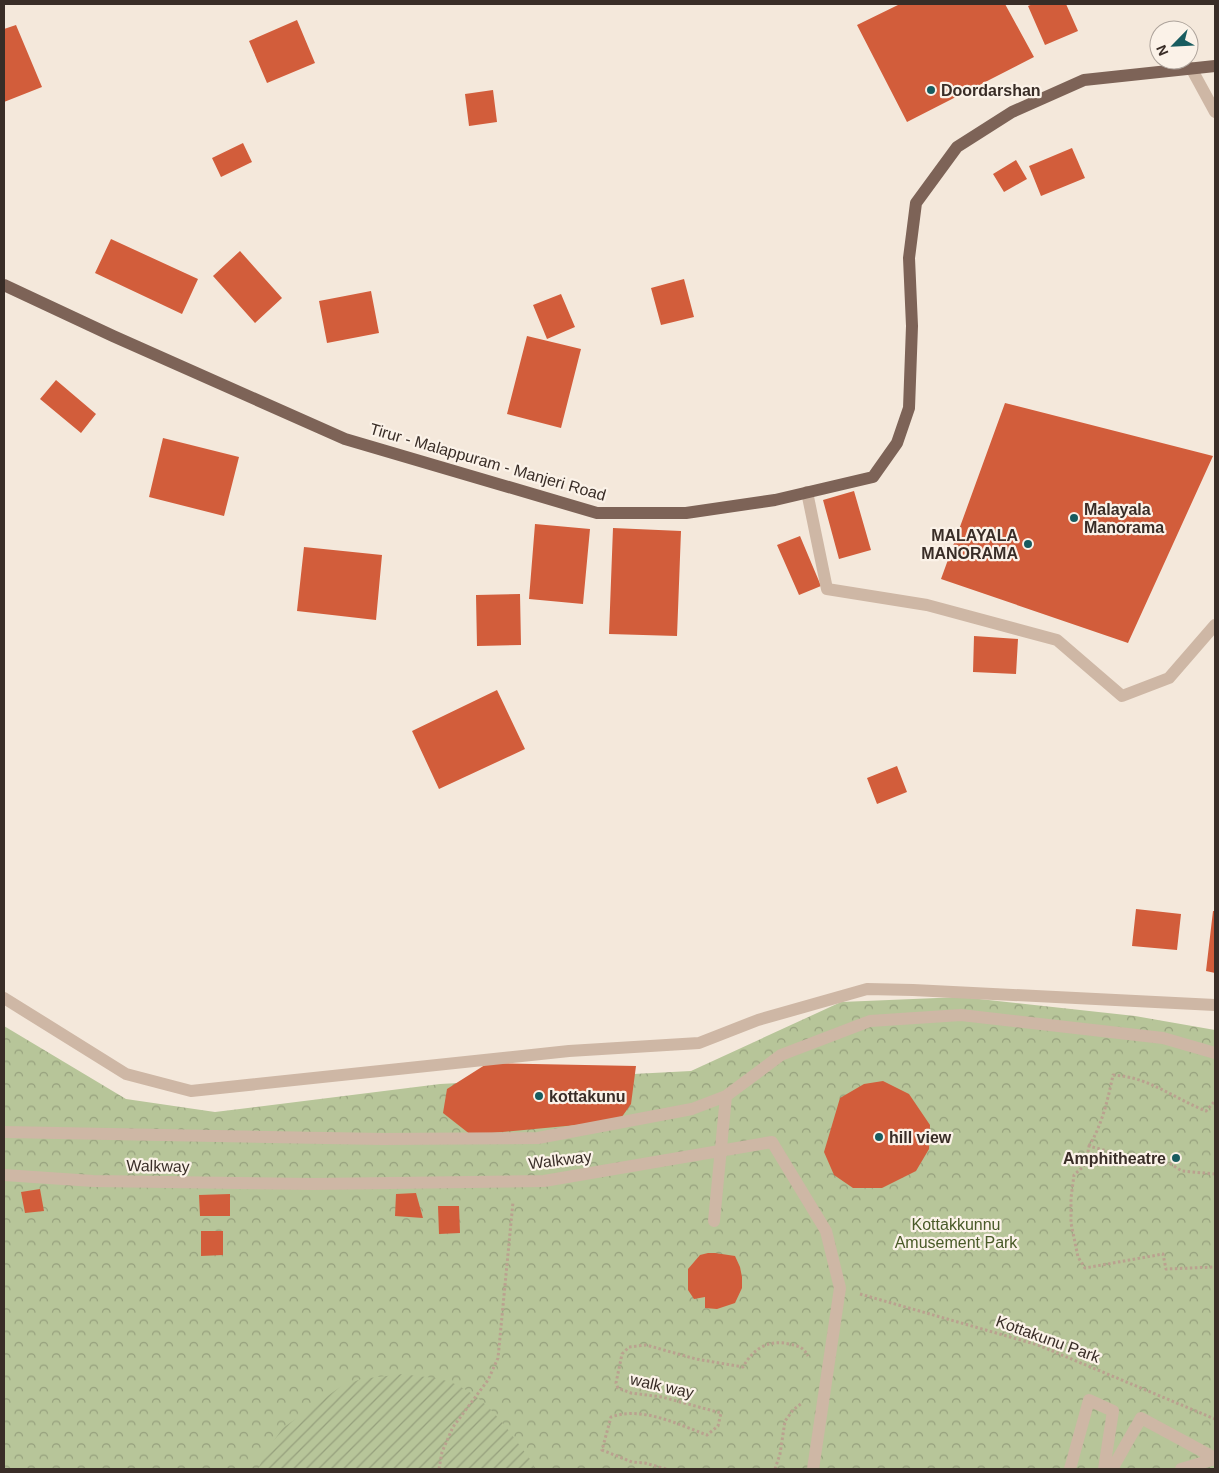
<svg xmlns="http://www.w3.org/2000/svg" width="1219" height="1473" font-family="Arial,sans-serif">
<defs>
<pattern id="park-crowns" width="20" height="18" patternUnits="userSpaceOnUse" patternTransform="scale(1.25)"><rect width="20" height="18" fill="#b7c599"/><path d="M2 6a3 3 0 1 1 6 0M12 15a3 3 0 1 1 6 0" fill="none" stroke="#96a07d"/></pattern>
<pattern id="garden-furrows" width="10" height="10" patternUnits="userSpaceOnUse" patternTransform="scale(1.25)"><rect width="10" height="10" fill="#b7c599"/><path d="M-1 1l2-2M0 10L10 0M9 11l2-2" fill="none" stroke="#96a07d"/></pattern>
</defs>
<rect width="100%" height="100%" fill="#f4e8db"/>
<path fill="url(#park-crowns)" d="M961,997L1135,1016L1215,1030V1469H4V1026L126,1099L215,1112L440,1084L691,1071L841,1002Z"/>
<path fill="url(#garden-furrows)" d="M403,1374C421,1377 443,1377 459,1386C492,1402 512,1436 533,1463L534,1469H258L267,1450L283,1428L340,1387L361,1379Z"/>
<path fill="#d25d3b" d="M900,4H1005L1034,57L907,122L857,25Z
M1033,4H1066L1078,31L1045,45L1028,6Z
M297,20L315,63L267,83L249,41Z
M16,25L42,87L4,102V29Z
M493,90L497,122L469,126L465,94Z
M243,143L252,162L221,177L212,158Z
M1072,148L1085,178L1041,196L1029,166Z
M1016,160L1027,179L1004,192L993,174Z
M111,239L198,279L182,314L95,273Z
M240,251L282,298L255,323L213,276Z
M684,279L694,317L661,325L651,288Z
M371,291L379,333L327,343L319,301Z
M561,294L575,327L547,339L533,305Z
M527,336L581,349L561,428L507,414Z
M56,380L96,414L81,433L40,399Z
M1005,403L1213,456L1128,643L941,579Z
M163,438L239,457L224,516L149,497Z
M854,491L871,550L839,559L823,500Z
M535,524L590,529L583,604L529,599Z
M613,528L681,531L677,636L609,634Z
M800,536L821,586L799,595L777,545Z
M304,547L382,555L376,620L297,611Z
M520,594L521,645L477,646L476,595Z
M974,636L1018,639L1016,674L973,672Z
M497,690L525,749L439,789L412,731Z
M897,766L907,792L877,804L867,778Z
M1136,909L1181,914L1177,950L1132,946Z
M1213,911H1215V973L1206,971Z
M488,1063L636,1066L631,1104L619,1121L471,1135L443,1113L447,1089Z
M883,1081L909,1094L930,1125L929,1149L916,1171L882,1188H853L834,1175L824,1152L840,1098L864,1084Z
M40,1189L44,1211L25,1213L21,1192Z
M416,1193L423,1218L395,1216L396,1194Z
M230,1194V1216H200L199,1195Z
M438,1206H459L460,1233L439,1234Z
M201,1231H223V1255L201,1256Z
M708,1253H715L735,1256L740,1267L742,1277V1288L735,1303L717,1309L705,1308V1297L694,1299L688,1290V1269L700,1255Z"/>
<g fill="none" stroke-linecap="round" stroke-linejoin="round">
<path stroke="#baa18f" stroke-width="3" stroke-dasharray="2.5 2.5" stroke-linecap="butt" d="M1089,1146C1102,1125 1108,1099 1113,1075C1149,1077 1173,1098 1206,1111L1215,1101
M1215,1174L1182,1171L1169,1163H1153L1143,1158L1129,1157L1089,1146L1086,1164L1074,1175L1071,1198V1223L1078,1257L1085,1268L1163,1254L1166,1269L1215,1267
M860,1294L1038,1345L1215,1419
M439,1469L442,1452L453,1427L488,1380L498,1358L513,1202
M666,1469L645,1463L632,1462L602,1450L611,1417C642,1406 677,1424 707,1435L718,1426L721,1413L662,1397L631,1393L618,1388L616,1383L622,1354L629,1347L646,1345L696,1359L743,1367C753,1349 768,1339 789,1344C799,1346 803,1347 808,1356
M775,1469L780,1454L785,1421L793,1410L802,1403"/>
<path stroke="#ceb7a5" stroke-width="12" d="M1191,68L1215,112
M807,492L827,589L927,605L1057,640L1122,696L1169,678L1215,625
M4,998L126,1074L191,1091L569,1051L699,1043L758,1020L867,989L913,990L1215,1005
M4,1132L382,1139L538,1138L692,1109L726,1096L781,1055L870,1021L961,1015L1163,1038L1215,1053
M4,1175L93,1181L313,1184L544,1181L772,1142L826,1231L840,1288L813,1469
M714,1221L726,1096
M1070,1469L1089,1400L1113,1411L1104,1469
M1112,1469L1141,1418L1215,1458
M1181,1469L1215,1459"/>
<path stroke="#7d6357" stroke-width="12" d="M4,285L113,336L345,439L597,513H686L775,500L873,477L897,443L909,408L912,326L909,258L916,203L957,147L1012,112L1084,80L1215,66"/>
</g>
<g fill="#185c5f" stroke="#fbf2e8" stroke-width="2">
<circle cx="931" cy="90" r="5"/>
<circle cx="1074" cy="518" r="5"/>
<circle cx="1028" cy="544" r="5"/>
<circle cx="539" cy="1096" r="5"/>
<circle cx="879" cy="1137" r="5"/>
<circle cx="1176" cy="1158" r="5"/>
</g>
<g text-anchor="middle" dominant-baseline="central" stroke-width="4.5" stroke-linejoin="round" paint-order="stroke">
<g font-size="16" font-weight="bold" fill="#392d27" stroke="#fbf2e8" text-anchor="start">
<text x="941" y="90">Doordarshan</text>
<text x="1084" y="509">Malayala<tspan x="1084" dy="18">Manorama</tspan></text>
<text x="1018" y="535" text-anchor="end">MALAYALA<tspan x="1018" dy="18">MANORAMA</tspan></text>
<text x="549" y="1096">kottakunu</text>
<text x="889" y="1137">hill view</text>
<text x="1166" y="1158" text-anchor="end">Amphitheatre</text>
</g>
<g font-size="16" fill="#392d27" stroke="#fbf2e8">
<text transform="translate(488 462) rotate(16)">Tirur - Malappuram - Manjeri Road</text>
<text transform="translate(560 1160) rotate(-7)">Walkway</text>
<text transform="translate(158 1166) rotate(1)">Walkway</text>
<text transform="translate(1048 1339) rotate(20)">Kottakunu Park</text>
<text transform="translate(662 1386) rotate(13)">walk way</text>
</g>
<g font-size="16" fill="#495a28" stroke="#fbf2e8">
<text x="956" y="1224">Kottakkunnu<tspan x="956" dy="18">Amusement Park</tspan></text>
</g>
</g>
<rect width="1219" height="1473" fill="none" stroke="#392d27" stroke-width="10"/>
<g transform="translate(1174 45) rotate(246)"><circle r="24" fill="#fbf2e8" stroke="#ada39b"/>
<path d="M0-4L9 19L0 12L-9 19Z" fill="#185c5f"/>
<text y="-8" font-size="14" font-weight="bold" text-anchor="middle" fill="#392d27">N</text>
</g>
</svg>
